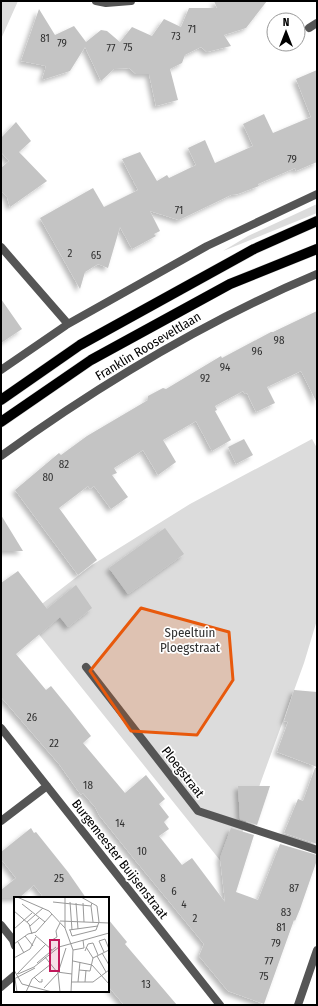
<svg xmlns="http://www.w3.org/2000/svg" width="318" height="1006" font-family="'Fira Sans Condensed',sans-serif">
<defs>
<filter id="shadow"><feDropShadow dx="-3.5" dy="3.5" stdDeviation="2" flood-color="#0004"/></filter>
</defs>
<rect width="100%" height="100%" fill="#fff"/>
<path fill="#dcdcdc" d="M1,1H18L1,39Z
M317,204V213L223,251L248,236Z
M312,439L317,448V620L304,663L243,831L231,874L25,617L92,565L190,504Z"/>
<path fill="#c4c4c4" filter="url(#shadow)" d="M214,1H267L246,28L224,35L231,46L207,52L201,47L185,55L182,63L170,69L178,100L156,106L149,74H136L129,68L114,69L101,81L85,47L70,71L42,80L46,66L21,61L39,9L55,35L74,26L86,42L101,30L107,31L120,42L132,27L152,36L164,19L181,27L189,8H217Z
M317,70V162L296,171L295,168L258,184L259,186L238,194L231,195L179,220L150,211L160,231L154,234L156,236L132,249L120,227L108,268L98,264L85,272L80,289L40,218L93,188L104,207L138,190L122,159L140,152L157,181L167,175L169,178L196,165L188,148L205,140L215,163L253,146L243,124L264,114L273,133L311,117L296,79Z
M16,122L31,141L19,152L47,181L10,207L7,197L1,191V168L9,161L1,152V138Z
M1,299L22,329L1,343Z
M317,311V403L301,371L267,387L275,403L256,412L247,393L245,394L243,391L215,406L217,410L215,411L231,440L212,451L196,421L163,440L176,462L158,475L143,450L114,468L117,473L112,475L128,497L111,509L94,486L90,489L88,486L59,508L97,560L78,575L15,490L59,453L61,455L87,436L148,400V396L163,388L166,389L221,356L222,358L271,332H273Z
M244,439L253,455L236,464L228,447Z
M1,515L23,551H1Z
M165,528L184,554L128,594L109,568Z
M18,571L47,609L76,585L92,608L68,627L60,617L16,654L46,690L51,686L69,708L91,736L83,743L125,793L146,775L165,799L159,804L169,817L164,822L169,829L159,836L182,865L192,858L225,902L220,858L231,828L254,835L236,892L258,900L280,844L317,855V860L300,909L295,921L294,920L264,1004L228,991L199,956L204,944L135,860L99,815L95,807L83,793L81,795L59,764L1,697V583Z
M294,690L317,692V767L277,752L288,722L284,721Z
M315,768H317V844L284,833L298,799L303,801Z
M238,786H270L257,825L240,819Z
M31,828L34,833L36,832L68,872L86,898H44L34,885L19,898H1V890L16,878L1,859V852Z
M108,919L127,942L125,944L177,1005H124L108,986Z"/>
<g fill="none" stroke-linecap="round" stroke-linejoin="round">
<defs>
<path id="primary" d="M1,400L80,345L254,249L317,221
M1,422L91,360L230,284L317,249"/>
</defs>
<use href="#primary" stroke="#dbdbdb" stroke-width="11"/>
<path stroke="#555" stroke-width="8" d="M309,28L317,23
M86,667L198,811L317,850
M1,925L13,940L15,946
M1,987L15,975"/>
<path stroke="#555" stroke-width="8" d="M96,1L106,3L131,1
M1,247L68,324
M1,370L68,324L207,246L317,194
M1,456C99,385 205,321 317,274
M1,728L220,1005
M1,821L47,786
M298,1005L317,950"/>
<use href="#primary" stroke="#000" stroke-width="10"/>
</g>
<path fill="#e8590c" fill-opacity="0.2" stroke="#e8590c" stroke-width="3" stroke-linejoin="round" d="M141,608L229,632L233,680L197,735L131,731L90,671Z"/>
<g text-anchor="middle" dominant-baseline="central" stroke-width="3.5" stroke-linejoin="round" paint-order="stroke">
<g font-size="11" fill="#313131">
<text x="192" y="29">71</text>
<text x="176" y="36">73</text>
<text x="45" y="38">81</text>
<text x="62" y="43">79</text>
<text x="128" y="47">75</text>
<text x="111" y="48">77</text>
<text x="292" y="159">79</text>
<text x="179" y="210">71</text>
<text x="70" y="253">2</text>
<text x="96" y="255">65</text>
<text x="279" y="340">98</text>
<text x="257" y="351">96</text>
<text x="225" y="367">94</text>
<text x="205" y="378">92</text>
<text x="64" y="464">82</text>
<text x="48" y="477">80</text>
<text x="32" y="717">26</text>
<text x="54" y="743">22</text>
<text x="88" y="785">18</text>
<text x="120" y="823">14</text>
<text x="142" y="851">10</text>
<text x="59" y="878">25</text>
<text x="163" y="878">8</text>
<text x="294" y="888">87</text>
<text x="174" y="891">6</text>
<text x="184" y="904">4</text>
<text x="286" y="912">83</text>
<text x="195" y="918">2</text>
<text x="281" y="927">81</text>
<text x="276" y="943">79</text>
<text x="269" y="961">77</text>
<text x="264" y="976">75</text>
<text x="146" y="984">13</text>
</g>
<g font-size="13" fill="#000" stroke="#fff">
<text transform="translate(148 346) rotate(-31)">Franklin Rooseveltlaan</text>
<text transform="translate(183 772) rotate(52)">Ploegstraat</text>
<text transform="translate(120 859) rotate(52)">Burgemeester Buijsenstraat</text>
</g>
<g font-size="13" fill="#333" stroke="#fff">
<text x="190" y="632">Speeltuin<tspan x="190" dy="15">Ploegstraat</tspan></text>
</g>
</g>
<g transform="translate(14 897)">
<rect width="95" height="95" fill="#fff"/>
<path fill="none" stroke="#999" stroke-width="1" d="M3,0L35,14L51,31L59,53M67,0L83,9L85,25M39,5L77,9L78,6M56,5L58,33M62,6L64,32M69,6L70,25M8,7L31,25M77,9L79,25M0,14L15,27L18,37M46,24L95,26M13,25L29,11M16,29L25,21M51,31V0M0,32L18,16M55,33L84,29M56,33L58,39L82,33L85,25M21,38L38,53M11,39L19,49M38,43L43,40L42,34L46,26M4,45L10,56M0,47L14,37L22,35L38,17M72,50L79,61M59,53L70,51L69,43M71,54L74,47L79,46L84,58M90,55L85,44L91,42L95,52M88,56L95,68M83,59L92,75M31,60L43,75L58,77M0,61L16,52L22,40M59,64L78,68L95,87M23,66L42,50M0,73L8,87L38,95M65,73L76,74L79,61L95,53M44,76L46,95M3,77L32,47M4,77L20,70L45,50L95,36M20,80L25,85H28V82M0,82L21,71M1,82L3,95M57,85H79L95,73M64,85L66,65M71,85L72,73M30,91L44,76L52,51M12,95L18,82L37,67M57,95L59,53"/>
<path fill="#c2185b" fill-opacity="0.15" stroke="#c2185b" stroke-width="2" d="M36,43H45V74H36Z"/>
<rect width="95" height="95" fill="none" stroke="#000" stroke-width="2"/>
</g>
<rect width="318" height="1006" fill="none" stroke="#000000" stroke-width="4"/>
<g transform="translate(286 32)"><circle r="19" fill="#ffffff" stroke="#999999"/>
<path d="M0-3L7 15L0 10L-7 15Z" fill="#000000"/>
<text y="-6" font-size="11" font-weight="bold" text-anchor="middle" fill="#000000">N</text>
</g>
</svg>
